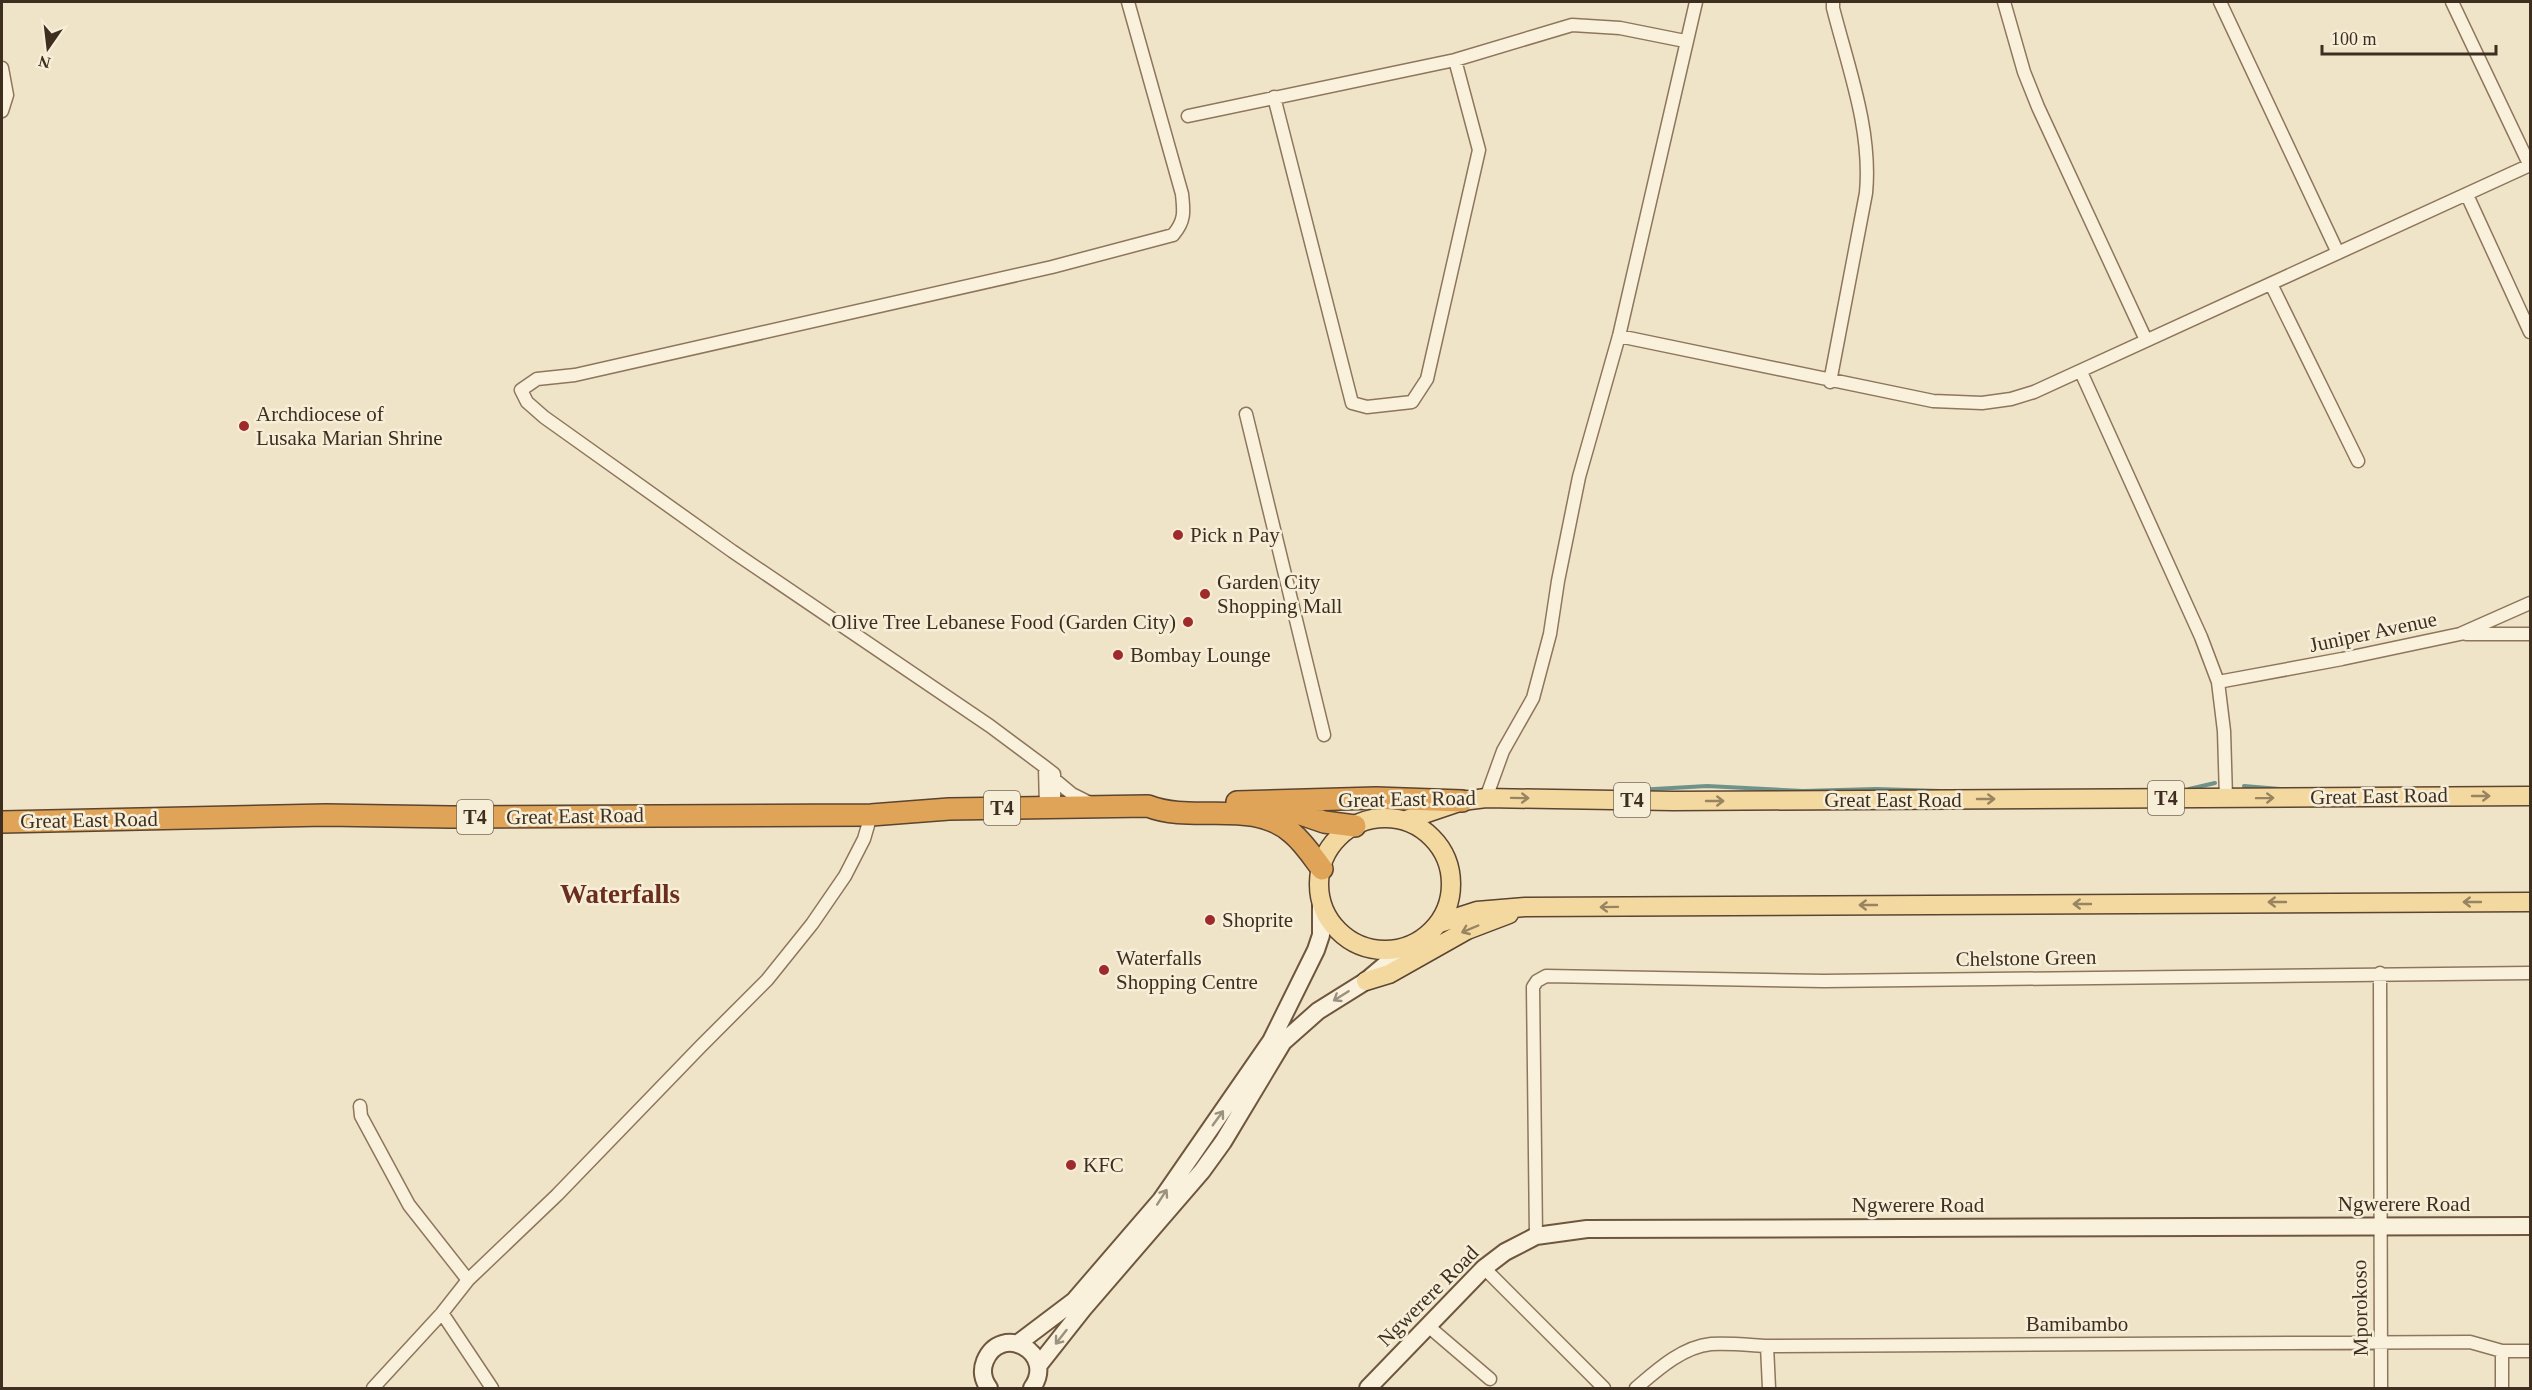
<svg xmlns="http://www.w3.org/2000/svg" width="2532" height="1390" font-family="'Times New Roman',serif">
<rect width="100%" height="100%" fill="#f0e4c8"/>
<g fill="none" stroke-linecap="round" stroke-linejoin="round">
<path stroke="#6f938a" stroke-width="4" d="M2244,786L2280,789
M2189,789L2215,783
M1619,791L1707,786L1803,791L1876,789L1941,791"/>
<defs>
<path id="street" d="M2004,2L2024,72L2038,107L2146,340
M2220,2L2338,253
M2452,2L2530,166
M2,68L7,95L2,111
M1274,97L1352,403L1367,407L1412,402L1427,379L1479,150L1455,60
M1188,116L1455,60L1572,25L1620,28L1685,41
M2467,195L2530,332
M2271,284L2358,461
M1619,336L1933,401L1982,403L2011,399L2034,392L2530,165
M2081,372L2201,637L2218,682L2224,731L2226,798
M1830,382L1866,193C1872,130 1848,67 1833,8V2
M1246,414L1324,735
M2466,634H2530
M2218,682L2342,659L2460,634L2530,603
M1045,767L1046,807
M1054,779L1072,794L1090,803
M1486,798L1503,751L1533,698L1550,634L1558,581L1579,477L1619,336L1696,2
M1054,808V774L1045,767L990,726L732,551L544,417L527,402L521,390L537,379L575,375L1052,267L1173,235C1185,221 1184,212 1182,194L1128,2
M2380,973L2381,1388
M360,1106L361,1116L409,1205L468,1280
M1536,1236L1533,987L1537,981L1546,976L1824,981L2530,973
M1484,1268L1604,1388
M442,1313L492,1388
M1428,1326L1490,1379
M1767,1346L1769,1388
M373,1388L442,1313L468,1280L557,1195L701,1046L767,980L812,924L845,876L864,839L871,815
M1636,1388C1657,1370 1682,1347 1711,1344C1730,1343 1749,1345 1767,1346L2470,1342L2502,1351H2530
M2502,1388V1351"/>
<path id="secondary" d="M1017,1344L1074,1301L1161,1200L1271,1041L1316,950L1321,935V903
M1038,1366L1083,1309L1202,1171L1223,1142L1283,1042L1318,1011L1366,981L1405,948
M989,1388C983,1380 981,1371 985,1361C1001,1322 1057,1353 1032,1388
M1368,1388L1484,1268L1505,1252L1536,1236L1587,1229L2530,1226"/>
<path id="primary" d="M1319 884a66 66 0 1 1 132 0a66 66 0 1 1-132 0Z
M1406,820L1462,801L1486,798L1673,801L2530,796
M1440,923L1477,911L1525,907L2530,902
M1366,981L1389,974L1467,930L1509,914"/>
<path id="highway" d="M1237,802L1376,798L1462,801
M1283,808L1324,822L1355,826
M2,822L326,815L451,817L871,815L949,809L1148,806C1193,824 1253,798 1292,833C1304,843 1313,857 1322,869"/>
</defs>
<use href="#street" stroke="#8d765c" stroke-width="15"/>
<use href="#secondary" stroke="#6f573f" stroke-width="20"/>
<use href="#primary" stroke="#5b4430" stroke-width="21"/>
<use href="#highway" stroke="#5b4430" stroke-width="24"/>
<use href="#street" stroke="#faf1dc" stroke-width="12"/>
<use href="#secondary" stroke="#faf1dc" stroke-width="16"/>
<use href="#primary" stroke="#f3d9a0" stroke-width="18"/>
<use href="#highway" stroke="#e0a458" stroke-width="21"/>
</g>
<defs><path id="oneway-shaft" d="M-6 0H5M1.5-3L5.5 0L1.5 3" fill="none" stroke-width="1.6" stroke-linecap="round" stroke-linejoin="round" transform="scale(1.5)"/></defs>
<g stroke="#988460">
<use href="#oneway-shaft" transform="translate(2481 796)"/>
<use href="#oneway-shaft" transform="translate(1520 798) rotate(1)"/>
<use href="#oneway-shaft" transform="translate(2265 798) rotate(-1)"/>
<use href="#oneway-shaft" transform="translate(1986 799)"/>
<use href="#oneway-shaft" transform="translate(1715 801)"/>
<use href="#oneway-shaft" transform="translate(2277 902) rotate(180)"/>
<use href="#oneway-shaft" transform="translate(2472 902) rotate(180)"/>
<use href="#oneway-shaft" transform="translate(2082 904) rotate(180)"/>
<use href="#oneway-shaft" transform="translate(1868 905) rotate(180)"/>
<use href="#oneway-shaft" transform="translate(1609 907) rotate(179)"/>
<use href="#oneway-shaft" transform="translate(1470 929) rotate(157)"/>
</g>
<g stroke="#9c907e">
<use href="#oneway-shaft" transform="translate(1341 996) rotate(148)"/>
<use href="#oneway-shaft" transform="translate(1218 1118) rotate(-54)"/>
<use href="#oneway-shaft" transform="translate(1162 1197) rotate(-57)"/>
<use href="#oneway-shaft" transform="translate(1061 1337) rotate(128)"/>
</g>
<g fill="#9e2a2b" stroke="#f7eed8" stroke-width="2">
<circle cx="244" cy="426" r="6"/>
<circle cx="1178" cy="535" r="6"/>
<circle cx="1205" cy="594" r="6"/>
<circle cx="1188" cy="622" r="6"/>
<circle cx="1118" cy="655" r="6"/>
<circle cx="1210" cy="920" r="6"/>
<circle cx="1104" cy="970" r="6"/>
<circle cx="1071" cy="1165" r="6"/>
</g>
<g text-anchor="middle" dominant-baseline="central" stroke-width="5" stroke-linejoin="round" paint-order="stroke">
<g fill="#f7eed8" stroke="#756857" stroke-width="1.5">
<rect x="2148" y="781" width="36" height="34" rx="4.5"/>
<rect x="1614" y="783" width="36" height="34" rx="4.5"/>
<rect x="984" y="791" width="36" height="34" rx="4.5"/>
<rect x="457" y="800" width="36" height="34" rx="4.5"/>
</g>
<g font-size="20" font-weight="bold" fill="#3d2e20">
<text x="2166" y="798">T4</text>
<text x="1632" y="800">T4</text>
<text x="1002" y="808">T4</text>
<text x="475" y="817">T4</text>
</g>
<g font-size="21" fill="#3d2e20" stroke="#f7eed8" text-anchor="start">
<text x="256" y="414">Archdiocese of<tspan x="256" dy="24">Lusaka Marian Shrine</tspan></text>
<text x="1190" y="535">Pick n Pay</text>
<text x="1217" y="582">Garden City<tspan x="1217" dy="24">Shopping Mall</tspan></text>
<text x="1176" y="622" text-anchor="end">Olive Tree Lebanese Food (Garden City)</text>
<text x="1130" y="655">Bombay Lounge</text>
<text x="1222" y="920">Shoprite</text>
<text x="1116" y="958">Waterfalls<tspan x="1116" dy="24">Shopping Centre</tspan></text>
<text x="1083" y="1165">KFC</text>
</g>
<g font-size="21" fill="#3d2e20" stroke="#f7eed8">
<text transform="translate(2373 632) rotate(-12)">Juniper Avenue</text>
<text transform="translate(2379 796) rotate(-1)">Great East Road</text>
<text transform="translate(1407 799) rotate(-1)">Great East Road</text>
<text x="1893" y="800">Great East Road</text>
<text transform="translate(575 816) rotate(-1)">Great East Road</text>
<text transform="translate(89 820) rotate(-1)">Great East Road</text>
<text transform="translate(2026 958) rotate(-1)">Chelstone Green</text>
<text x="2404" y="1204">Ngwerere Road</text>
<text x="1918" y="1205">Ngwerere Road</text>
<text transform="translate(1428 1296) rotate(-45)">Ngwerere Road</text>
<text transform="translate(2360 1308) rotate(-91)">Mporokoso</text>
<text x="2077" y="1324">Bamibambo</text>
</g>
<g font-size="27" font-weight="bold" fill="#6b2e1e" stroke="#f7eed8">
<text x="620" y="894">Waterfalls</text>
</g>
</g>
<rect width="2532" height="1390" fill="none" stroke="#3d2e20" stroke-width="6"/>
<g transform="translate(48 48) rotate(194)" stroke="#f7eed8" stroke-width="4.5" paint-order="stroke">
<path d="M0-4.5L10 22L0 15L-10 22Z" fill="#3d2e20"/>
<text y="-9" font-size="16" font-weight="bold" text-anchor="middle" fill="#3d2e20">N</text>
</g>
<path d="M2322 45v9h174v-9" fill="none" stroke="#3d2e20" stroke-width="3"/>
<text x="2331" y="45" font-size="18" fill="#3d2e20" stroke="#f7eed8" stroke-width="4.5" paint-order="stroke">100 m</text>
</svg>
